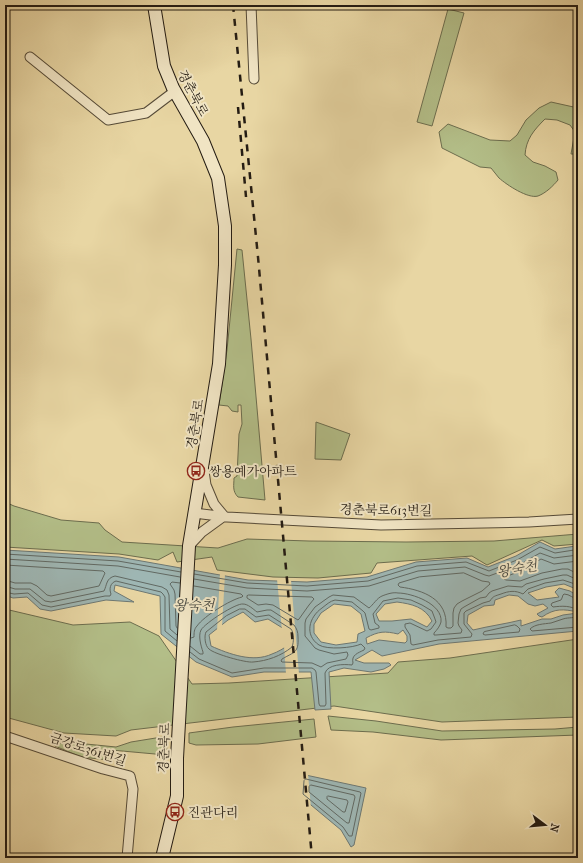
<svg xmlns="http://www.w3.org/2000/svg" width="583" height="863" font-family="'IM FELL French Canon','Noto Serif KR',serif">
<rect width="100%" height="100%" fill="#e8d6a3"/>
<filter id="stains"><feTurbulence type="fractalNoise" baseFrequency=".005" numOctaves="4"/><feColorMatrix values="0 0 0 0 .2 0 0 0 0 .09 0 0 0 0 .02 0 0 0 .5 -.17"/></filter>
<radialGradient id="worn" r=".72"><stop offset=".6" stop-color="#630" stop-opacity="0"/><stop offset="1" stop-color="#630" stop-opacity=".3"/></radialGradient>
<path fill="#b3be88" stroke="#6c6d4e" d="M448,9L464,13L432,126L417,122Z
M551,102L578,108V154H571L575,132L570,125L557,120L545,119C534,130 526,139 525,155L533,162L545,166L556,172L558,180C553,186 546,193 538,196C528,199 507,185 499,178C496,175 494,171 491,168L480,167L442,148L439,132L448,124L490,140L510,141L517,135L526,120L539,108Z
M237,249L242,250L251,339L265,500L238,497C232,491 234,485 234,478L237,476L239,434L242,424L241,405H238V412L232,411L228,406L219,405L227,350Z
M316,422L350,434L341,460L315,459Z
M5,502L14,506L61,520L99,523L105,530L122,542L218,548L247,539L309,541L406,542L494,541L578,534V544L554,546L542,540L487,565L472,556L377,563L371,573L318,578L273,577L217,570L212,557L177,562L173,552L158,560L119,554L5,547Z
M5,609L73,625L130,622L159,636L192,684L229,683L388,673L398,662L450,658L578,639V717L442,722L334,706L131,730L116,736L64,733L5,717Z
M328,716L376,721L442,731L555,729L578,727V735L441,740L373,732L331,730Z
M314,719L316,737L258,744L196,745L189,743V733L233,727Z
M168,736L166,755L111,750L109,760L81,757L55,746L54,743H76L116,747L131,742Z"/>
<path fill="#9eb6b3" stroke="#6d7873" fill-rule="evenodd" d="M540,542L555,549L576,546L578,547V589H576L564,584L546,587L528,593L537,600L559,597L555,592L559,588L570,591L576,595H578V612C563,609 555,608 542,617L539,616L537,614L548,608L543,604L535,606L528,604L518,596L509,595L495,600L494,605L484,606L468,615L467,623L473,630C489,626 505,624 521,620V626L542,619H551L563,615L578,613V631L439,644L382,656L372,650L355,660L364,663H389L391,665L384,669L371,672L344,668L329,672L331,709L315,710L311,672H264L232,677L196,662L161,634L160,596L115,585L114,591L134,602L106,600L51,611L40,609L27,597L13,598L5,595V550L119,557L248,580L307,582L367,577L416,562L467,558L488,567L516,556ZM397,602C412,604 425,607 432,621L427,627L411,619L392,621H379L376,614L385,604ZM334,604L351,606L361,614L365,631L358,634L357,642L336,645L321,642L314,633V624L321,613ZM243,612L255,622L268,619L289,632V645C284,648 278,652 272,654C253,663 229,654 211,646L209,635L228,620ZM403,630L407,636V641L405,643L379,640L367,644L366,638C379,631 385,631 398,634Z
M301,774L366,788L354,845L351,847L341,830L299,795Z"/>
<path fill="#e8d6a3" d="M220,573L225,574L222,627L217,631Z
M277,579L291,580L299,674H286L284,646L287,644V634L282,631Z
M301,772L308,774L311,808L297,796L299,774Z"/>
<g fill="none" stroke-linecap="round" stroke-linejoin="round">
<path stroke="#616963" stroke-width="1" d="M5,554L118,561L181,572
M5,559L118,566L180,577
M578,561L554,564L541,559L523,570L505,577L504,579L506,580L520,581L542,573L562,569H568L578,574
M5,565L103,571L105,573L99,586L51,596L47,595L37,586L31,583H15L5,580
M464,573L482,581L489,582L490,584L482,591L462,601L457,604L454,608L453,613V626L451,628H448L446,627C448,599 423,590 400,587L398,585L399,583L419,577Z
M194,574L247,583L307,586L368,581L417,566L466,562L489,571L517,560L540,547L555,553L574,550H578
M194,579L247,588L307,591L369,586L418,571L465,567L485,575L489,576L519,565L540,553L554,558L578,555
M5,586L15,589H30L45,601L51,602L104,591C107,585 106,578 115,576L162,587L167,590L169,595L170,629L177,635
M5,592L14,594L28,593L42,605L51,607L105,596H110L111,594C109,589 110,583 116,581L161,592L163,594L165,597V631L177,641
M249,595L312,597L314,599L309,605L299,619L298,620L273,605L266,604L258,605L247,598V596Z
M578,599C573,599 570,594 564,594L563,595L562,598L561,600L552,603L551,605L553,607C561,606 572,605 578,611
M240,609H245L256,617L269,615L291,629C294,633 294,642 292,647C281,656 267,661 253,662C246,663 214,654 209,649C205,646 204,636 206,632L226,616Z
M578,615C574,619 569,617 563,619C559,620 555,622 551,623C544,624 535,624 530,629L532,631L578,627
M515,625L517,626L520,629L519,632L485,635L483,634L484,632Z
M177,628L176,626L175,594L174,590L170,584L172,582L180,583
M191,638L194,637C194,633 194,629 197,626C204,616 230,600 242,597L243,596L241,594L194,586
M190,646L200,654H203V652C201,646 198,636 201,630C205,623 236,603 243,604C248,604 253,609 257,612L267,610H271L294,625C297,629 298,632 298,637C299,653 294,652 282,659L281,661L282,662L312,663L321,667L327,663L346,659L348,655L347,652L334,654L319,650L315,648L305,636V623L306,619L315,607L329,597L333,595L354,597L369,608C373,605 377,598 382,596C387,594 393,592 398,593C412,593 443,604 441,622C440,626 437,630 434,633V635H436L461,633L462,630L459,626L458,623L459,614L461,609L464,607L480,598L486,597L489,593L492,591L508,586L522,587L526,584L544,579L563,575H567L578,580
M190,652L199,659L232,673L264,668H312L315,670L316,672L319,704L320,706H325L326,704L325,673C328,664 344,664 352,665L353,663C351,655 358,653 364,650L365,648L361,644C353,648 327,650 319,645C304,635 309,617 322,608C326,605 330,601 335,600L352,602L363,611L365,613L369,629L371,630L379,628V626L375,623L373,614L383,601L398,598L411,600L422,605L432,611L435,619L436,622L431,629L427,631L410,623L405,624V627L410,635L411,644L413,645L438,640L471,637L472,634L464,624V613L466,611L483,603L490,601C493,596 495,596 501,594C509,591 515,590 523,594L528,589L545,583L563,580L578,585
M306,779L360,792L361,793L352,836H349L343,827L303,794L304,781Z
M311,785L354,795L355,797L349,823H347L309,792V787Z
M328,796L347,800L348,802L345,812H343L327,799V797Z"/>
<defs>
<path id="street" d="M251,5L254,79
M30,57L108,120L146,113L175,91
M194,513L227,517L381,525L529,522L578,519
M189,546L202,532L224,516L214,504L206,485L204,471
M5,736L103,769L130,776L133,789L127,858"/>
<path id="secondary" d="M154,5L164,66L173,88L203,141L218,178L225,226V265L219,364L189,546L177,758V796L162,858"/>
</defs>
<use href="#street" stroke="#554a37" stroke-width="11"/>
<use href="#secondary" stroke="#241c13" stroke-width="14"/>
<use href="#street" stroke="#f0e4c3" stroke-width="9"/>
<use href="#secondary" stroke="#f0e4c3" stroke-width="12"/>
<path stroke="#241c13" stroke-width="2.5" stroke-dasharray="7 7" stroke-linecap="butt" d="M233,5L258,257L312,858
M238,107L246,197"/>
</g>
<defs>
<symbol id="bus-ring" viewBox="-11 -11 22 22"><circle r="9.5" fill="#f0e4c3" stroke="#8f2418" stroke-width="1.5"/><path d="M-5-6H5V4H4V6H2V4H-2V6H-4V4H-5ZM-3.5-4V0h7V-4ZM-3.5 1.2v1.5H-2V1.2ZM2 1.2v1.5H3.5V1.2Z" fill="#8f2418"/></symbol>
</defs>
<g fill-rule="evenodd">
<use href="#bus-ring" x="186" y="461" width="20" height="20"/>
<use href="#bus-ring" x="165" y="802" width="20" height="20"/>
</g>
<g text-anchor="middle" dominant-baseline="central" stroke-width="4" stroke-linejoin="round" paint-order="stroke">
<g font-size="13" fill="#241c13" stroke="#f0e4c3">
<text transform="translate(193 93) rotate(62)">경춘북로</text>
<text transform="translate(195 424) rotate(-81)">경춘북로</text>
<text transform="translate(386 510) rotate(1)">경춘북로613번길</text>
<text transform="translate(164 748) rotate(-88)">경춘북로</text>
<text transform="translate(88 749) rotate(18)">금강로361번길</text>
</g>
<g font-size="13" fill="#241c13" stroke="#f0e4c3" text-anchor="start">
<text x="209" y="471">쌍용예가아파트</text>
<text x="188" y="812">진관다리</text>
</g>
<g font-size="14" font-style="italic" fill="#494a43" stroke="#f0e4c3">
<text transform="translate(517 569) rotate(-10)">왕숙천</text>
<text x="194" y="605">왕숙천</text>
</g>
</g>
<rect width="583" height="863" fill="none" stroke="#e8d6a3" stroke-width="20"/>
<rect x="6" y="6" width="571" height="851" fill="none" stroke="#241c13" stroke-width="2"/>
<rect x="10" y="10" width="563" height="843" fill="none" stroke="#241c13"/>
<g transform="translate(545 825) rotate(106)" stroke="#f0e4c3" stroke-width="3" paint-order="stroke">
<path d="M0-3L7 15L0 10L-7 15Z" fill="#241c13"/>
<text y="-6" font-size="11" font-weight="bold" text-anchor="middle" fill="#241c13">N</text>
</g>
<rect width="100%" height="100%" filter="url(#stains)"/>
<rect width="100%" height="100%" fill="url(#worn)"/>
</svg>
